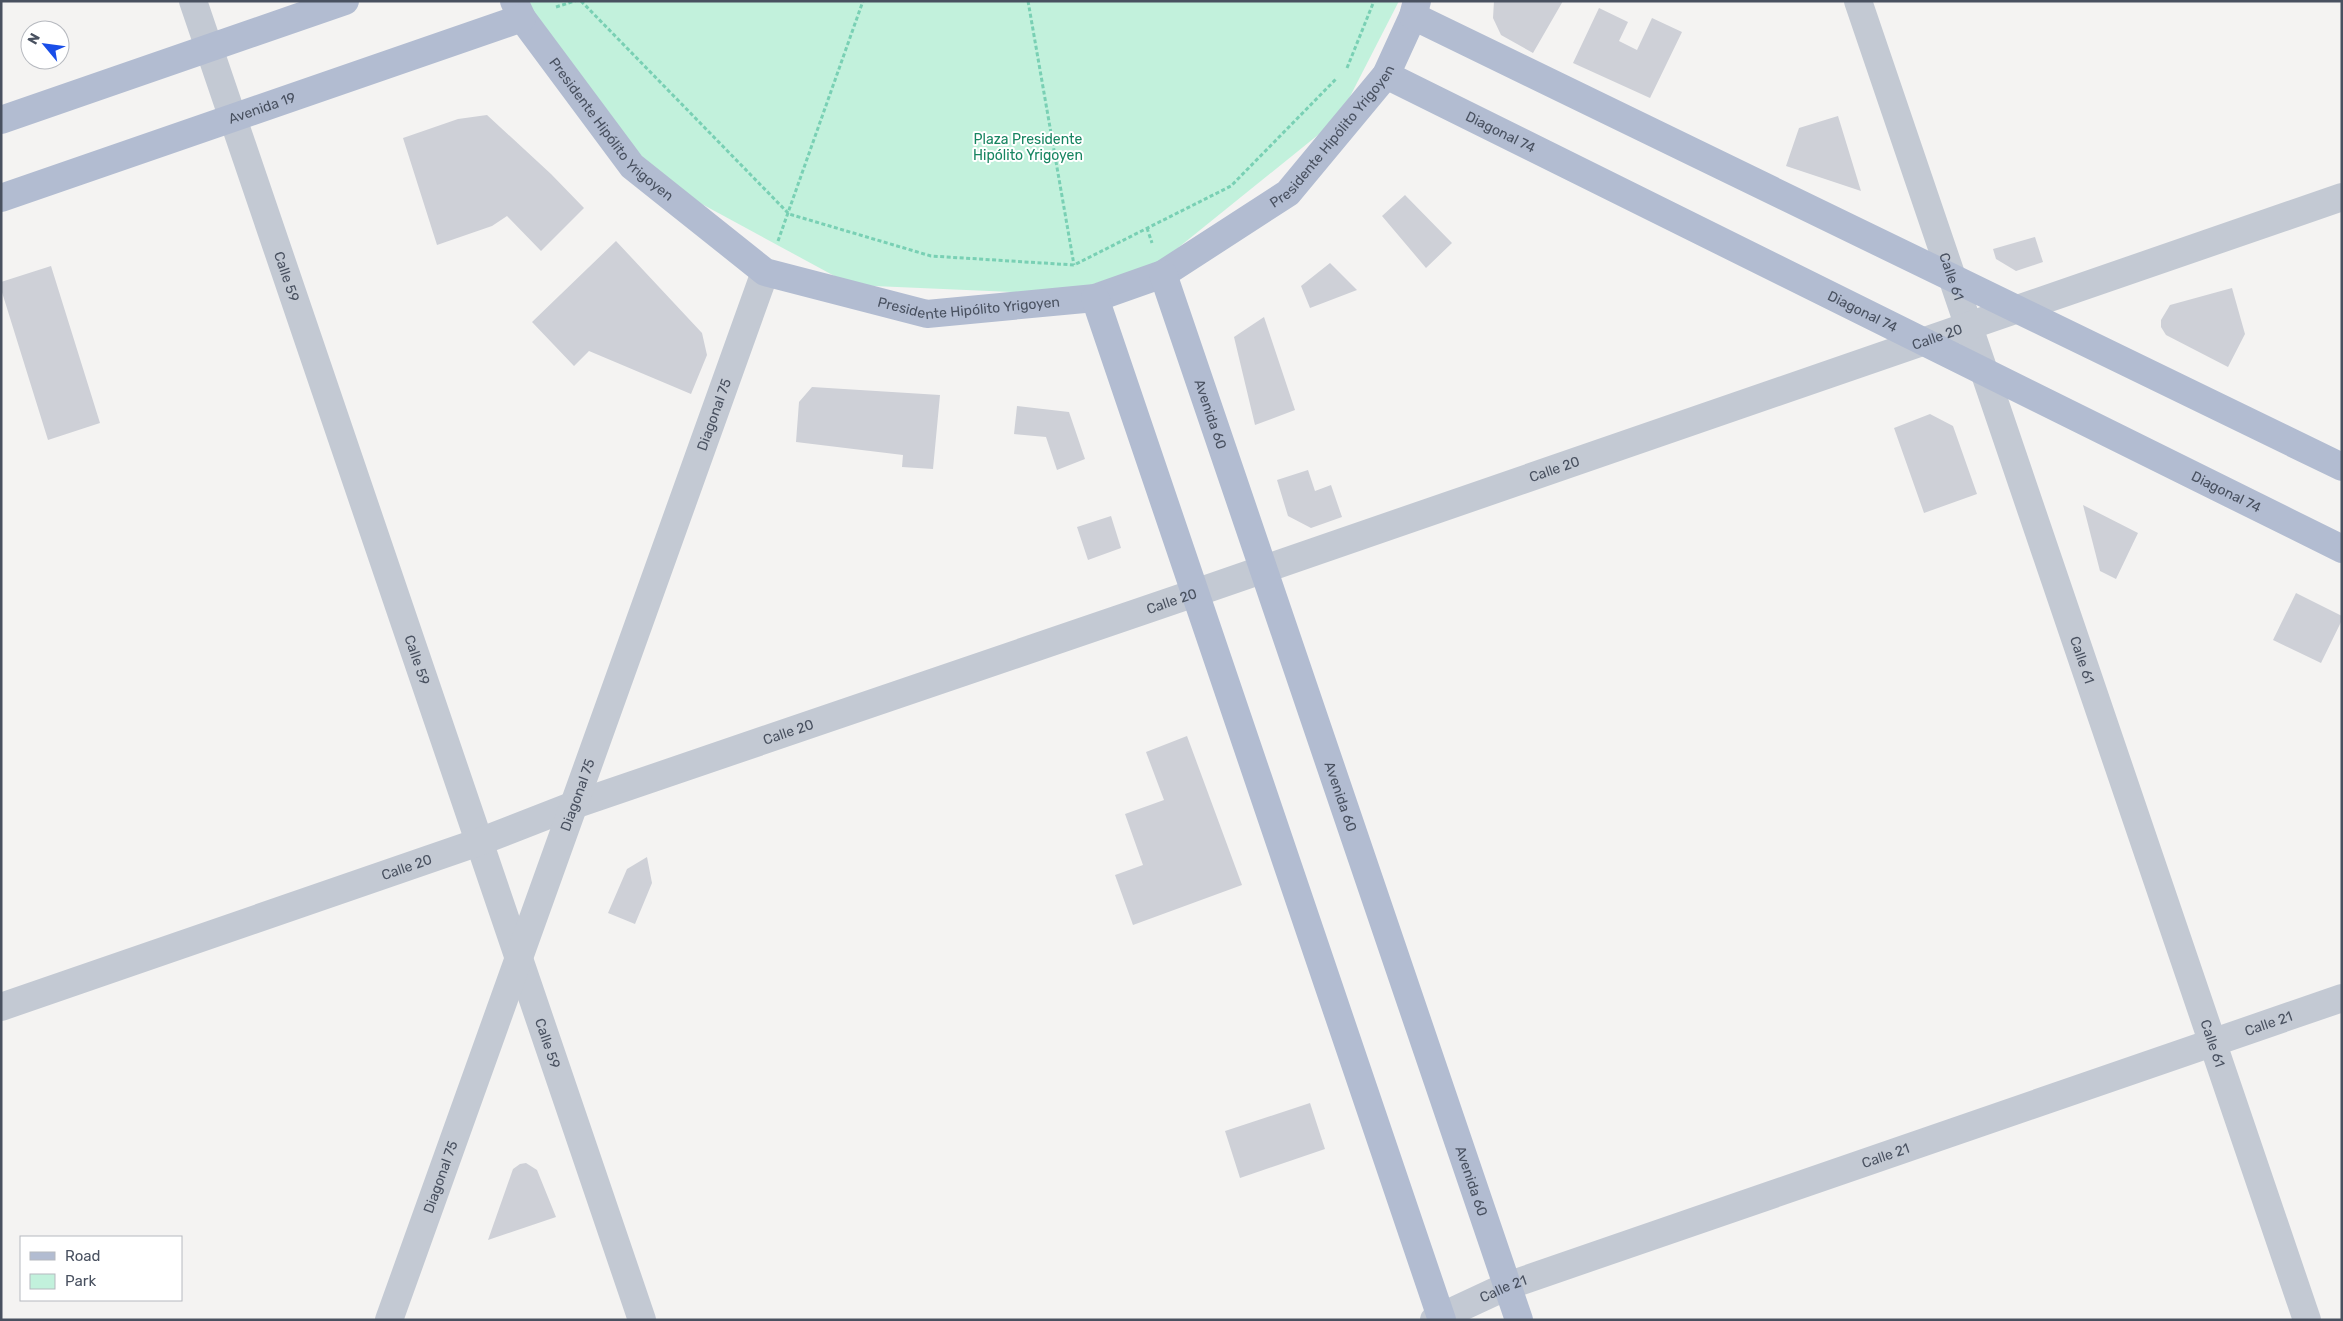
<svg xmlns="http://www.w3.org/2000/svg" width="2343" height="1321" font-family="Rubik,sans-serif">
<rect width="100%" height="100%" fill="#f4f3f2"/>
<path fill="#c2f1dc" d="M526,1H1399L1339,118L1158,264L1061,294L851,285L663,183L537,37Z"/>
<path fill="#ced0d7" d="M1494,1H1563L1533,53L1501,35L1493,18Z
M1599,8L1628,22L1619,41L1637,50L1652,18L1682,32L1650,98L1573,63Z
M487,115L551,174L584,208L541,251L507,216L492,226L437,245L403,138L458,119Z
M1838,116L1861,191L1786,166L1799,128Z
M1405,195L1452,243L1426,268L1382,216Z
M2035,237L2043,262L2016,271L1996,259L1993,249Z
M616,241L702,333L707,355L691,394L589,351L574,366L532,322Z
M1330,263L1357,290L1310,308L1301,286Z
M51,266L100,423L48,440L1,289V282Z
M2232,288L2245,334L2228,367L2166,335L2161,327V320L2170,305Z
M1264,317L1295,410L1255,425L1234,337Z
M812,387L940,395L933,469L902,467L903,455L796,442L799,402Z
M1017,406L1069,412L1085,459L1057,470L1046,437L1014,434Z
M1930,414L1953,426L1977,494L1924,513L1894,428Z
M1308,470L1315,491L1331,485L1342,517L1311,528L1288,516L1277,480Z
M2083,505L2138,533L2116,579L2100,571Z
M1111,516L1121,548L1088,560L1077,527Z
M2296,593L2342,616V620L2321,663L2273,640Z
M1187,736L1242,885L1133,925L1115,875L1143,865L1125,814L1164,800L1146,752Z
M647,857L652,883L635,924L608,913L627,869Z
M1310,1103L1325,1149L1240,1178L1225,1131Z
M526,1163L537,1170L556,1217L488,1240L513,1169L520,1164Z"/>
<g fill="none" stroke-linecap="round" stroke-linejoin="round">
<path stroke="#79d0b4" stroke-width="3" stroke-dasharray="4 2.5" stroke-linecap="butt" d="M581,1L789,214L931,256L1074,265L1231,186L1337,78
M1028,1L1074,265
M556,7L575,1
M1347,68L1374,1
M1147,228L1152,243
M778,241L863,1"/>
<g stroke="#c3c9d3" stroke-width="28">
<path id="s1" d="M193,1L642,1320"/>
<path id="s2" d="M1858,1L2307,1320"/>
<path id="s3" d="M1,1007L479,842L574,805L1195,593L2342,197"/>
<path id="s4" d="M389,1320L765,272"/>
<path id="s5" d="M1434,1320L1507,1286L2342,998"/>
</g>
<g stroke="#b2bcd1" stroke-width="28">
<path id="s6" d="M514,1L522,18L632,166L765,272L927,314L1095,298L1163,274L1288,193L1386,75L1413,16L1417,1"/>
<path d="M1413,16L2342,467"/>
<path id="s7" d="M1386,75L2342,549"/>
<path d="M1,120L345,1"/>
<path id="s8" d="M1,198L522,18"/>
<path id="s9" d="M1163,274L1519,1320"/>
<path d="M1095,298L1442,1320"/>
</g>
</g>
<g text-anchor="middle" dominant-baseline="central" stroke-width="4" stroke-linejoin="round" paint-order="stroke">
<g font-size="14" fill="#495160" stroke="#fff">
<text stroke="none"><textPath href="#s8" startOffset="276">Avenida 19</textPath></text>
<text stroke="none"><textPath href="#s6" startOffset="162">Presidente Hipólito Yrigoyen</textPath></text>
<text stroke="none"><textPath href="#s7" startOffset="128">Diagonal 74</textPath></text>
<text stroke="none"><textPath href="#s6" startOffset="1002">Presidente Hipólito Yrigoyen</textPath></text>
<text stroke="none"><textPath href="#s1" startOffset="291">Calle 59</textPath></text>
<text stroke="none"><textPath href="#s2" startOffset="291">Calle 61</textPath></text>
<text stroke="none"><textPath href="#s6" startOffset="582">Presidente Hipólito Yrigoyen</textPath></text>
<text stroke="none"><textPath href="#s7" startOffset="532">Diagonal 74</textPath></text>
<text stroke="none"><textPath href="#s3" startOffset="2049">Calle 20</textPath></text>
<text stroke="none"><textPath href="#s9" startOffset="148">Avenida 60</textPath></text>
<text stroke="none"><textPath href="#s4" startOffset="962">Diagonal 75</textPath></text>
<text stroke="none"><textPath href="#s3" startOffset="1644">Calle 20</textPath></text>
<text stroke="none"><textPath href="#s7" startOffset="938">Diagonal 74</textPath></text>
<text stroke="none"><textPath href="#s3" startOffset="1239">Calle 20</textPath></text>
<text stroke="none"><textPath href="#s2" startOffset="696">Calle 61</textPath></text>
<text stroke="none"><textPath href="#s1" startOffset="696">Calle 59</textPath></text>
<text stroke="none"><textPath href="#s3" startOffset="834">Calle 20</textPath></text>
<text stroke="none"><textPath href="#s4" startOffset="558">Diagonal 75</textPath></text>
<text stroke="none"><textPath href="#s9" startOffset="552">Avenida 60</textPath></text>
<text stroke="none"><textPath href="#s3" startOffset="429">Calle 20</textPath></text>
<text stroke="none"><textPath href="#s5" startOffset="886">Calle 21</textPath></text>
<text stroke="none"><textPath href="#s1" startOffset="1101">Calle 59</textPath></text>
<text stroke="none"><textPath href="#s2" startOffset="1101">Calle 61</textPath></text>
<text stroke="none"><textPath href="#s5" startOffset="481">Calle 21</textPath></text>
<text stroke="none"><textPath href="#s4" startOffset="152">Diagonal 75</textPath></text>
<text stroke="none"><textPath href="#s9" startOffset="958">Avenida 60</textPath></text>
<text stroke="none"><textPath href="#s5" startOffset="76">Calle 21</textPath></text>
</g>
<g font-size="14" fill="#178561" stroke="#fff">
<text x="1028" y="139">Plaza Presidente<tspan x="1028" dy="16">Hipólito Yrigoyen</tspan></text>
</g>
</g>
<rect width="2343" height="1321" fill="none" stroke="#495160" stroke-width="5"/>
<rect x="20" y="1236" width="162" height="65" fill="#ffffff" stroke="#b6b9bf"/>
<rect x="30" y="1252" width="25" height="8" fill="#b2bcd1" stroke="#b6b9bf"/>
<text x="65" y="1261" font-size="15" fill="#495160">Road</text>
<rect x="30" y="1274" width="25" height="15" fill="#c2f1dc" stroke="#b6b9bf"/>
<text x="65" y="1286" font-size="15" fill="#495160">Park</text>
<g transform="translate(45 45) rotate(299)"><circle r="24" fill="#ffffff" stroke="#b6b9bf"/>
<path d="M0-4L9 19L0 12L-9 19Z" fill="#194ee8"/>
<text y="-8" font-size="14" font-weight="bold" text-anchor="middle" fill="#495160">N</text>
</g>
</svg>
